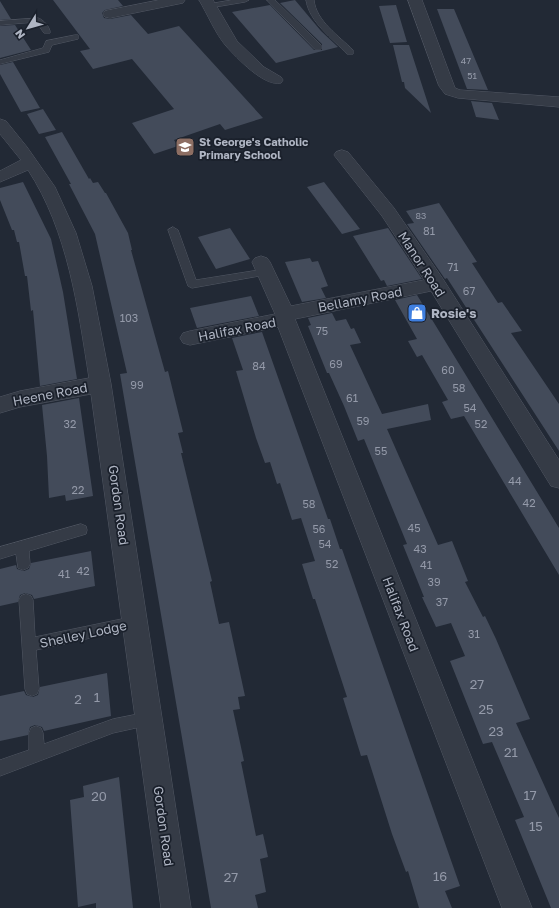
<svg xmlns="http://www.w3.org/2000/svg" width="559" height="908" font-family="'Golos Text',sans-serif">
<rect width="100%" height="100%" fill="#222935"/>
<path fill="#434b5a" d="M53,0H118L123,6L105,10L102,13L104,18L110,19L131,15L148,34L179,26L263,118L225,130L220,124L174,140L178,146L154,154L132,123L174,109L132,59L93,69L80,51L90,49Z
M295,0L321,31L338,47L276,63L232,12L270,5L314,50H322V44L280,3Z
M0,1L11,19L0,20Z
M396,5L407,42L390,43L379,6Z
M437,9H454L488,90L467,89Z
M15,25L31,50L0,58V26Z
M393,45H409L431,113L405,88L404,82H402Z
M13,62L40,108L21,112L0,74V65Z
M471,101L492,103L499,120L476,117Z
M43,109L56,130L39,134L27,114Z
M62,132L89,179L90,178L93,183L98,182L105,193H106L128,233L132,250H131L165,372L168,371L183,432L178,433L183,453H181L212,581L210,582L219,624L229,622L245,696L238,697L240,709L233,710L244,761L241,762L256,836L263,834L268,857L260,859L266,892L255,895L258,908H211L120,374L127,373L95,234L69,184H71L45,137Z
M23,182L51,239L63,292L77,379L40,386L33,310L31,311L27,276H25L19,242H17L14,230H12L0,200V188Z
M324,182L360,229L342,234L307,187Z
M439,203L477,262L472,263L498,303L502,302L522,331L511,333L559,404V451L447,278L445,279L407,224L414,223L406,211Z
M230,228L250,259L216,269L198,237Z
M388,228L422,279L387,286L384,280L381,281L353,236Z
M310,258L312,262L318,261L328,286L321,288L326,298L302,302L285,262Z
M417,295L559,528V575L464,416L451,419L442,402L448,400L422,355L417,357L408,341L417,339L395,300Z
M251,296L259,316L197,328L190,308Z
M332,313L336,321L346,319L351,329L354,328L361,343L350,345L382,414L428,404L431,420L387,429L438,545L452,541L468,581L465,582L483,617L485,616L496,639L530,719L516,723L559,818V908H551L515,820L524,817L492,742L483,744L450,661L465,656L451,623L436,627L422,597H424L403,545L407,544L364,439L358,441L344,406L329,373H327L308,326L311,325L308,318Z
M262,332L328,519H330L340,549H342L460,886L445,891L452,908H419L408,871L406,872L392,834L367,755L361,756L343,698L347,697L315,599H313L302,564L315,561L301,518L292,520L280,483L277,484L270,462L265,463L256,438L236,371L243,370L232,338Z
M79,398L93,496L66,501L65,495L49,498L47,456L42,405Z
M91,551L95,586L34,599L32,595L25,593L20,595L18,602L0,606V569L16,565L17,569L24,571L29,569L31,563Z
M107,673L111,716L44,731L42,727L35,725L30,727L28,735L0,741V696L24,691L26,695L33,697L38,695L40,687Z
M119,777L133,908H96V903L78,907L70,800L84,797L83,786Z"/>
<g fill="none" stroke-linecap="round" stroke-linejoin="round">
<defs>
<path id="service" d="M232,0H249L245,2L209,8L205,6L209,4Z
M267,0H275L321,45V49H315Z
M306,0H314C316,21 339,36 353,50V54H347C333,39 309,22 306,0Z
M38,18C43,19 51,28 50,33H44L36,22L0,25V21Z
M75,35H78V39L52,45L49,52L0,64V60L43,48L46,41Z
M173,227L178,230L196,280L265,269L270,272L265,275L192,288L188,286L168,230Z
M81,524L86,526L87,530L86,534L29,551L30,564L28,568L23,570L18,568L16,554L0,559V547Z
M26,594L31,596L33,600L35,637L136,616L141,617L143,622L141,627L136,628L36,650L39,689L37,694L32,696L27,694L25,689L19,600L21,596Z
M149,712L154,714L156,719L154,724L113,733L0,776V760L29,750V733L31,728L36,726L41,728L43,733L44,744L113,719Z"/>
<path id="minor" d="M159,0H185L183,3L178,4L110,18L105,17L103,14L105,11Z
M199,0H213L237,41L264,67L281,77L283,80L281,83C264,87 237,58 226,46C215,33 208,15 199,0Z
M408,0H422L455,88L460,90L559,97V107L458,98L445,94L439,86Z
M0,119L6,121L27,147L55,187L76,233L92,286L111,384L191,908H161L91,394L20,407L0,413V397L20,391L89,378C78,308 68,231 28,170L0,182V171L21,160L0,134Z
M342,150L348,152L394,208L443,279L559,460V488L551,486L431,291L295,319L532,908H502L278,327L190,345L183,343L180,338L183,333L190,331L275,314L252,262L255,258L261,256L267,258L270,262L291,306L424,280L382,216L334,155L336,152Z"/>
</defs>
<use href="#service" stroke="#525864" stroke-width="1"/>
<use href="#minor" stroke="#525864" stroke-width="1"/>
<use href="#service" fill="#353b46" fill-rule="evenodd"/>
<use href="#minor" fill="#353b46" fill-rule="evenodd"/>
</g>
<defs>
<symbol id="school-square" viewBox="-11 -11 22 22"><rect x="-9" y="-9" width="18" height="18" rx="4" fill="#8d6e63" stroke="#1a202b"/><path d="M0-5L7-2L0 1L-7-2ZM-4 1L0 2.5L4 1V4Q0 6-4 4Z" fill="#fff"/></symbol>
<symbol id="shop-square" viewBox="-11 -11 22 22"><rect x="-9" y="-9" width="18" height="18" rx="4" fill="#3f7fe0" stroke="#1a202b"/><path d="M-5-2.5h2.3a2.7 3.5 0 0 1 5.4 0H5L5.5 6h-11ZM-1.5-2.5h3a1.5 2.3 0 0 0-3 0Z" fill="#fff"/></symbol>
</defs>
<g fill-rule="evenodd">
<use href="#school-square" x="174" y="136" width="22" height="22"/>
<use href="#shop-square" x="406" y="302" width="22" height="22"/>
</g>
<g text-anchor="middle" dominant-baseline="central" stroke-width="3.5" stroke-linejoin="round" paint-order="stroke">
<g font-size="9" fill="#949aa9">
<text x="466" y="60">47</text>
<text x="472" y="75">51</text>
<text x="421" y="215">83</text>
</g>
<g font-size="11" font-weight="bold" fill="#afb5c3" stroke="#1a202b" text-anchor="start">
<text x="199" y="141">St George's Catholic<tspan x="199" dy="13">Primary School</tspan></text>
</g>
<g font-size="11" fill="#949aa9">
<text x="429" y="230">81</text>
<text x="453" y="266">71</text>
<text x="469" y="290">67</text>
<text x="129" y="317">103</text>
<text x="322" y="330">75</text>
<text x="336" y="363">69</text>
<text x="259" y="365">84</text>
<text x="448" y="369">60</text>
<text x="137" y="384">99</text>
<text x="459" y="387">58</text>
<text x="352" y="397">61</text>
<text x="470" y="407">54</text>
<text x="363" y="420">59</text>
<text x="70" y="423">32</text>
<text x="481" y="423">52</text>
<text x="381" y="450">55</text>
<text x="515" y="480">44</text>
<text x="78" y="489">22</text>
<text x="529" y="502">42</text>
<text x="309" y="503">58</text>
<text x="414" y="527">45</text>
<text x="319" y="528">56</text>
<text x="325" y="543">54</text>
<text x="420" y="548">43</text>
<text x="332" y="563">52</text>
<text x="426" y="564">41</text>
<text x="83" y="570">42</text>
<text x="64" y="573">41</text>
<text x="434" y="581">39</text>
<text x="442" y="601">37</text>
<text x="474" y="633">31</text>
</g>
<g font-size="13" fill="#afb5c3" stroke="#1a202b">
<text transform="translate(422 264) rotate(57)">Manor Road</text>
<text transform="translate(360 299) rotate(-11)">Bellamy Road</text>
<text transform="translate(237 329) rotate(-11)">Halifax Road</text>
<text transform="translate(50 394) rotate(-11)">Heene Road</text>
<text transform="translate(119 505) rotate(82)">Gordon Road</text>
<text transform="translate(401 614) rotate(69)">Halifax Road</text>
<text transform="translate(83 634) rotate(-12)">Shelley Lodge</text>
<text transform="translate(164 826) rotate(82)">Gordon Road</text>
</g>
<g font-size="13" font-weight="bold" fill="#afb5c3" stroke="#1a202b" text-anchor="start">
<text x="431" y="313">Rosie's</text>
</g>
<g font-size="13" fill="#949aa9">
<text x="477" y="684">27</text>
<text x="97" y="697">1</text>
<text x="78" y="699">2</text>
<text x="486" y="709">25</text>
<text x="496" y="731">23</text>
<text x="511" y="752">21</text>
<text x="530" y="795">17</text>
<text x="99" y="796">20</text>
<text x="536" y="826">15</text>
<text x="440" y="876">16</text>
<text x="231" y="877">27</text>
</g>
</g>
<g transform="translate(28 28) rotate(233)" stroke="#1a202b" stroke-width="3" paint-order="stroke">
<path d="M0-3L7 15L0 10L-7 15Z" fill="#afb5c3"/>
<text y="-6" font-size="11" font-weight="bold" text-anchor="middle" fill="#afb5c3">N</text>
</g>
</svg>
